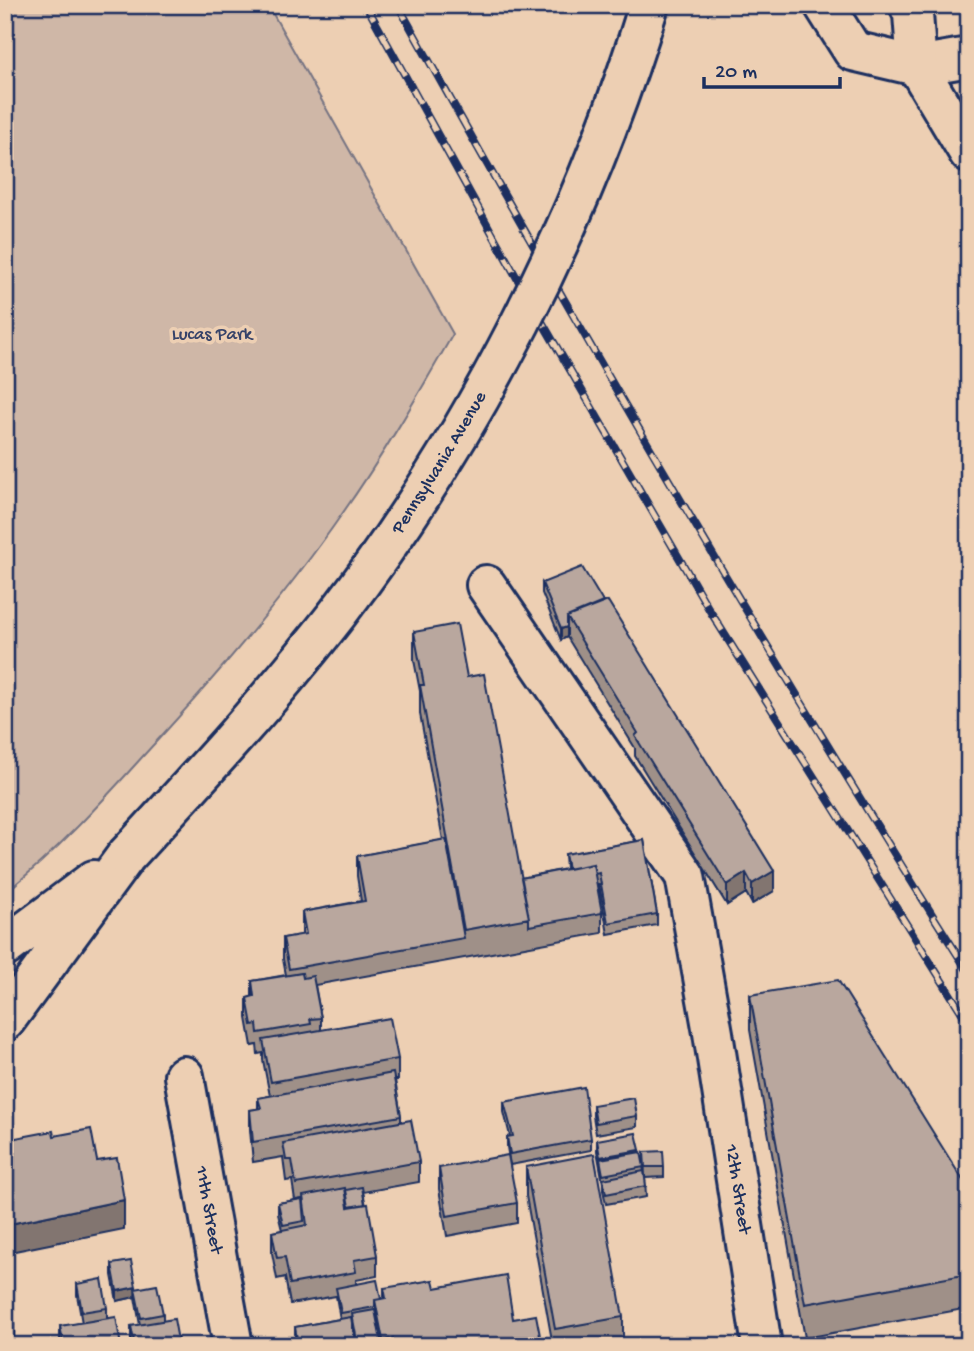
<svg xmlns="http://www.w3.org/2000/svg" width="974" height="1351" font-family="'Gochi Hand',sans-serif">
<rect width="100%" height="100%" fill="#edcfb3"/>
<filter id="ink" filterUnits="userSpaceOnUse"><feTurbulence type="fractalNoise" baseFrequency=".0143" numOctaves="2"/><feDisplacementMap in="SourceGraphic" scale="14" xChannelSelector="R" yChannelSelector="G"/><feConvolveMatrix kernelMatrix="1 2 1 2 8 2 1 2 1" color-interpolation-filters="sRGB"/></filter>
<g filter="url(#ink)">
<path fill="#cfb7a7" stroke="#757382" stroke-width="2" d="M5,5H268L453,334C418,395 383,456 342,514C283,599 214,679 144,755C100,804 56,852 5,893Z"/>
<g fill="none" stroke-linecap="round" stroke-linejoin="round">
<defs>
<g id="minor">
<path d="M824,5L853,51L917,66L969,57"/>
<path d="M909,5L913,14L917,66L969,153"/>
<path id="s1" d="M486,585L685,876L713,1033L762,1346"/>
<path id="s2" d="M184,1076L233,1346"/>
</g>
<path id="major" d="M5,947L94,880
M5,1021L126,856"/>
</defs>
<use href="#minor" stroke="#1b2f5e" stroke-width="44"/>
<use href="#major" stroke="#1b2f5e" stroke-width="44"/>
<use href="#minor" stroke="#edcfb3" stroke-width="38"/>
<use href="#major" stroke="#edcfb3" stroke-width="38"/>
<defs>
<path id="rail" d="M366,5L523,289L710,611L969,1024
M398,5C580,333 769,657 969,973"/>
</defs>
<use href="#rail" stroke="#1b2f5e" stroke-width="8"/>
<use href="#rail" stroke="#edcfb3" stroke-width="5" stroke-dasharray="16" stroke-linecap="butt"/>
<defs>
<g id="major-bridge">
<path id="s3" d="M126,856C199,777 272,698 338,613C474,436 584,219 649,5"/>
</g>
</defs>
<use href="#major-bridge" stroke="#1b2f5e" stroke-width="44" stroke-linecap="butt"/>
<use href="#major-bridge" stroke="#edcfb3" stroke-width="38"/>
</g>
<path fill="#9f9088" stroke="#1b2f5e" stroke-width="2" d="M542,583L774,891L752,904L746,893L727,905L635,756V748L567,637L561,640L542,593Z
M414,632L467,677L521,878L566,869L565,854L644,840L657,914V925L608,934L599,884H597L602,913V933L315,985L321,1018V1030L398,1059V1080H395L401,1116V1122L419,1162V1182L363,1192L377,1256V1276L356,1280V1284L381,1299L384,1298V1288H435L513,1319L542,1346H356L352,1322H351L356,1346H284V1341L295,1339V1327L340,1319L336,1296L290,1304L285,1277L277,1279L272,1253V1232L282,1230L278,1214V1203L295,1200L292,1180L286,1181L283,1157L253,1162L250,1130V1110L258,1109V1098L270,1096L263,1060V1053L258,1054L257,1045L252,1046L247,1018V998L252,997V981L286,975L283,959V938L302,935V912L361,901L357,876V856L443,840L420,714V691L414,660Z
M750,995L969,1190V1308L805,1338L750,1030Z
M504,1102L591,1139V1150L510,1165L507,1147V1137L510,1136L504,1112Z
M593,1105L637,1116V1127L596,1134L593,1116Z
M597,1140L640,1150L645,1177L644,1152L664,1167V1177L645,1178L646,1197L606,1204L603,1190V1183L597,1151Z
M526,1167L623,1317V1345L553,1346L526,1196Z
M439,1168L517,1203V1223L447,1236L439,1189Z
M112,1264L136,1289L163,1314V1321L179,1346H131V1326L140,1325L135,1297L117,1301L112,1275Z
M5,1277L14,1325V1336L5,1337Z
M77,1284L107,1308V1318L121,1346H60V1326L82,1323L77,1295Z"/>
<path fill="#82756f" stroke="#1b2f5e" stroke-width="2" d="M567,627V637L561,640V629Z
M774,871V891L752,904V884Z
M746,873V893L727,905V885Z
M124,1200V1229L5,1253V1225Z
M136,1287L135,1297L117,1301V1291Z"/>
<path fill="#b9a79e" stroke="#1b2f5e" stroke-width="2" d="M582,567L603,602L567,617V627L561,629L542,583Z
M608,601L774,871L752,884L746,873L727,885L635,736L638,733L567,617Z
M457,624L467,677L484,674L529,918L464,930L420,685H424L414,632Z
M446,839L464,938L289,969L283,938L306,934L302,912L365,901L357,856Z
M644,840L657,914L608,923L599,873L595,874L593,864L568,869L565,854Z
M593,864L602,913L529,926V918L521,878Z
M302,973L303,978L313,976L321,1018L310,1019L311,1024L258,1033L257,1024L252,1025L247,998L254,996L252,981Z
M838,980L969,1190V1274L805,1304L750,995Z
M390,1018L398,1059L271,1082L263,1040Z
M393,1073L401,1116L253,1142L250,1110L261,1108L258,1098Z
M584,1087L591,1139L510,1154L507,1137L513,1136L504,1102Z
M634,1098L637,1116L596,1123L593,1105Z
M411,1120L419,1162L296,1184L292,1160H286L283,1143Z
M91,1129L97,1161L117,1158L124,1200L5,1225V1140L53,1131L54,1136Z
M636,1133L640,1150L600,1157L597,1140Z
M663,1151L664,1167H645L644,1152Z
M641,1152L644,1167L603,1175L600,1159Z
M594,1154L623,1317L555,1329L526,1167Z
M508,1155L517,1203L447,1216L439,1168Z
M644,1171L646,1186L606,1194L603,1179Z
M362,1187L365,1204L349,1207L346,1190Z
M345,1188L348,1207L368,1204L377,1256L354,1260L356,1272L290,1284L285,1257L277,1258L272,1232L307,1225L303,1196Z
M302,1199L304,1221L283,1225L278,1203Z
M131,1261L136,1287L117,1291L112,1264Z
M506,1275L513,1319L536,1315L542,1346H395L393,1338L383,1340L375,1300L386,1298L384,1288L433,1280L435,1288Z
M5,1277L14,1325L5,1327Z
M102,1279L107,1308L82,1312L77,1284Z
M377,1280L381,1299L375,1300V1307L341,1313L336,1288Z
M157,1285L163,1314L141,1318L135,1289Z
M375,1310L382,1346H358L352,1314Z
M116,1317L121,1346H64L60,1326Z
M351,1317L356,1346H284V1341L297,1339L295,1327Z
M174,1319L179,1346H135L131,1326Z"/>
</g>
<g text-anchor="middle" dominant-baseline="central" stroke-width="7" stroke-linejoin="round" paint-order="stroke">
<g font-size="19" fill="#364369" stroke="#edcfb3">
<text x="212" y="335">Lucas Park</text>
</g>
<g font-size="19" fill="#1b2f5e" stroke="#edcfb3">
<text stroke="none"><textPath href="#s3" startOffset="504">Pennsylvania Avenue</textPath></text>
<text stroke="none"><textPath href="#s1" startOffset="670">12th Street</textPath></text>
<text stroke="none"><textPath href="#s2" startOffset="136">11th Street</textPath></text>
</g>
</g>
<rect width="974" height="1351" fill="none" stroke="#edcfb3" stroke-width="28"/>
<rect x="14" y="14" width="946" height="1323" fill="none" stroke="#1b2f5e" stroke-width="2.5" filter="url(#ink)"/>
<path d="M704 77v10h136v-10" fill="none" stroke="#1b2f5e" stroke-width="3.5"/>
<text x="715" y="77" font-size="21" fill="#1b2f5e" stroke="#edcfb3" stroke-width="5" paint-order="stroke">20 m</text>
</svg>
